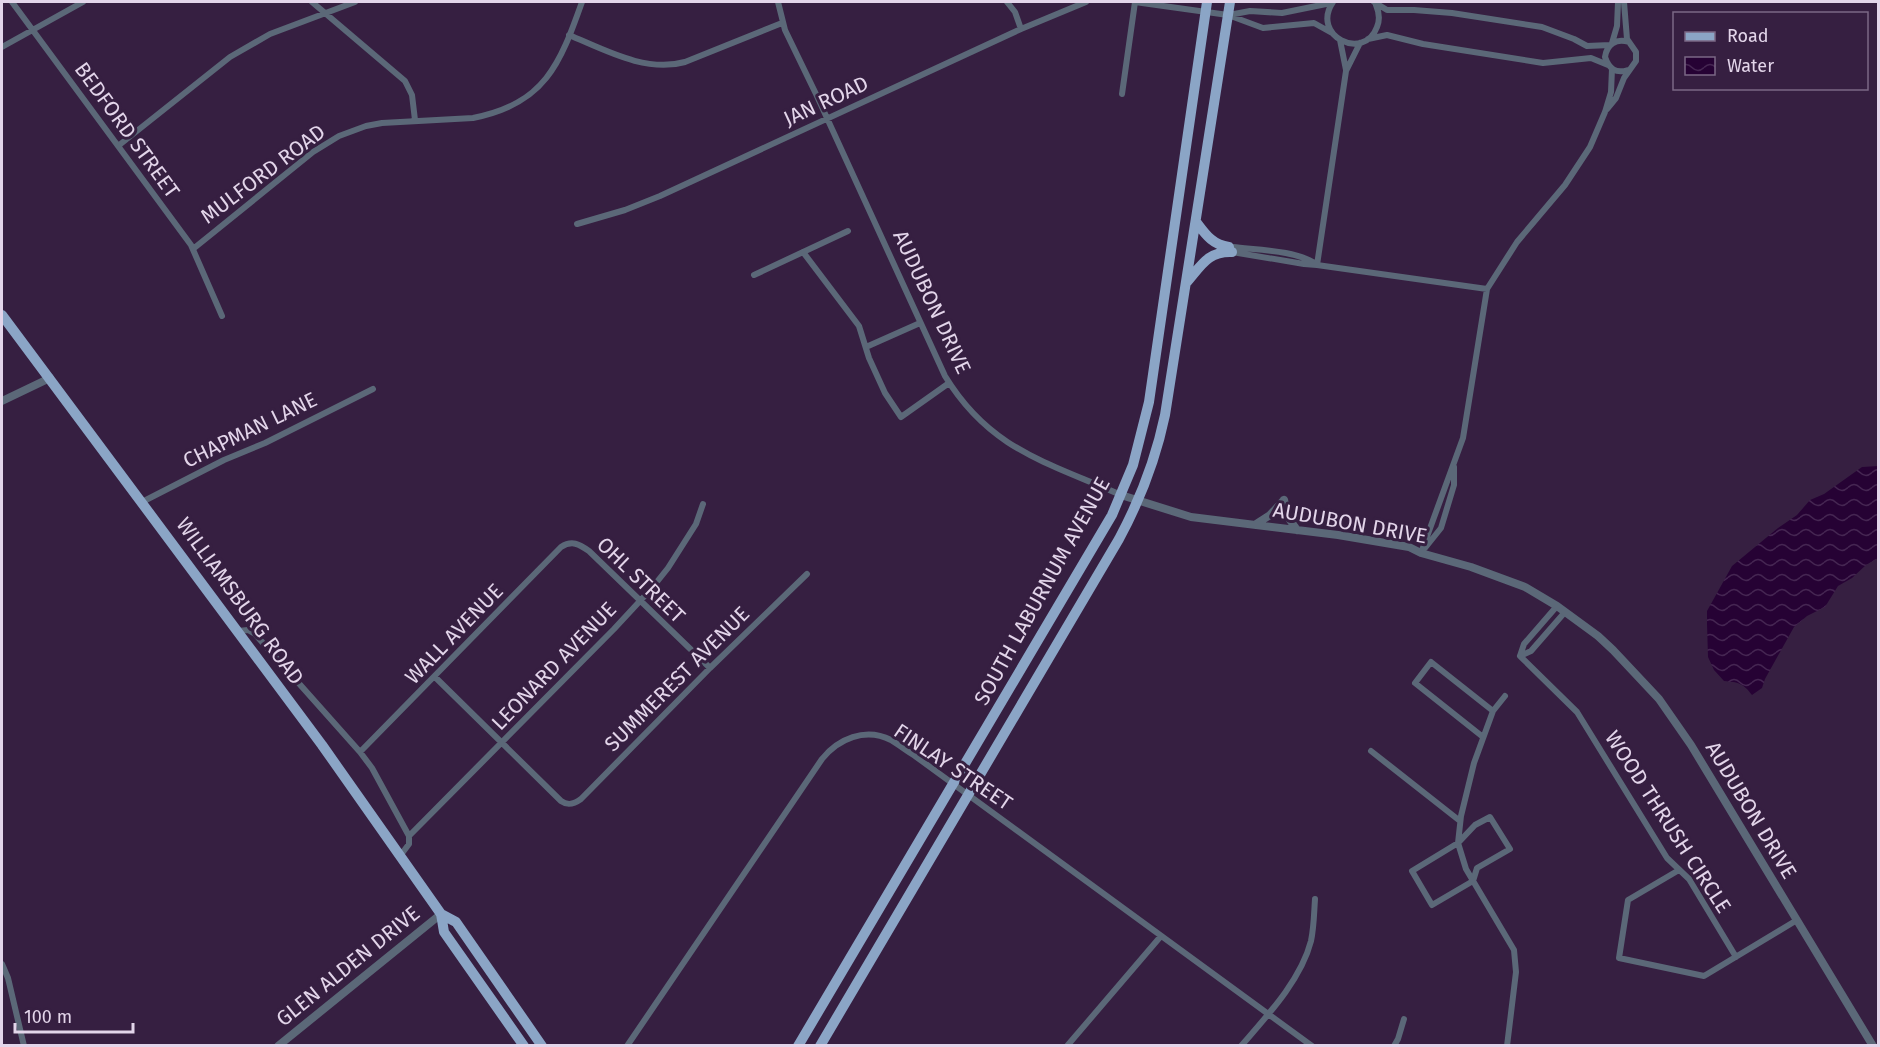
<svg xmlns="http://www.w3.org/2000/svg" width="1880" height="1047" font-family="'Fira Sans',sans-serif">
<defs>
<pattern id="water-waves" width="16" height="10" patternUnits="userSpaceOnUse" patternTransform="scale(1.5)"><rect width="16" height="10" fill="#260234"/><path d="M0 5q4-4 8 0t8 0" fill="none" stroke="#452652"/></pattern>
</defs>
<rect width="100%" height="100%" fill="#361f41"/>
<path fill="url(#water-waves)" d="M1878,466V558L1866,565L1852,578L1838,586L1825,607L1807,616L1794,627L1765,679L1762,688L1752,695C1743,683 1738,682 1724,681L1714,670L1708,657L1707,624V611L1732,566L1778,528L1797,515L1810,500L1824,494L1862,467Z"/>
<g fill="none" stroke-linecap="round" stroke-linejoin="round">
<path stroke="#5b6878" stroke-width="6" d="M12,2L191,245L222,316
M312,2L405,81L412,95L415,120
M778,2L785,30L816,94L945,376C990,450 1047,462 1121,495
M1007,2L1015,12L1021,29
M1135,2L1228,15L1263,28L1314,23L1332,33
M1333,2C1310,36 1364,62 1377,27C1380,20 1379,12 1376,5
M1374,2L1387,10H1414L1452,13L1542,27L1574,39L1587,46L1610,45
M1229,15L1250,11L1282,13L1331,3
M569,35C605,50 646,73 685,62L782,23
M1368,39L1387,35L1423,44L1543,63L1591,58L1608,65
M1340,40L1346,70
M1612,43L1617,26L1618,2
M2,47L83,2
M1628,70C1616,74 1609,69 1605,57C1607,44 1616,38 1629,42
M1122,94L1135,2
M1607,109L1616,98L1624,78L1636,61V52L1627,39L1624,2
M118,146L230,57L270,34L355,2
M577,224L625,210L660,196L1021,29L1086,2
M1233,247C1257,250 1296,250 1316,264
M193,249L313,152L339,136L366,126L382,123L473,118C545,104 560,64 582,2
M803,252L859,326L869,358L885,393L901,417L949,383
M1232,252L1304,264L1317,265L1487,289
M1317,265L1346,71L1360,43
M754,275L848,231
M866,347L920,323
M142,502L224,460L265,443L373,389
M1425,548L1441,528L1454,485V467
M1421,553L1463,438L1487,289L1517,242L1565,185L1590,147L1605,112L1611,92L1612,69
M238,631L248,630L255,634L360,752L372,768L409,836V844L400,856
M1520,656L1577,712L1667,858L1689,879L1736,957
M1520,656L1531,651L1565,612
M1520,656L1524,644L1557,606
M435,677L561,801C568,806 574,804 581,799L710,668L807,574
M1505,696L1493,711L1474,763L1461,816L1458,843L1466,869L1514,950L1516,972L1507,1046
M1483,737L1415,683L1431,662L1493,711
M1371,751L1460,821
M360,752L561,547C572,540 579,544 589,551L710,668
M1490,817L1510,849L1477,868L1473,881L1432,905L1412,871L1458,843L1475,825Z
M409,836L614,629L652,588L668,568L696,524L703,504
M1679,870L1628,900L1619,958L1704,976L1797,920
M2,964L8,978L24,1046
M627,1046L822,759C838,739 865,727 891,740C899,745 907,751 915,756L1312,1046
M1067,1046L1161,936
M1241,1046C1267,1016 1301,980 1311,941C1314,927 1314,913 1315,899
M1394,1046L1398,1039L1404,1019"/>
<path stroke="#5b6878" stroke-width="8" d="M2,401L50,378
M1121,495L1191,517L1338,535L1409,547L1421,553L1471,567L1525,587L1557,606L1598,636L1613,650L1659,699L1691,745L1873,1046
M1284,500L1288,517L1297,530
M1256,524L1270,515L1284,500
M278,1046L441,914"/>
<path stroke="#8ba5c6" stroke-width="10" d="M1197,223C1206,235 1213,245 1229,247
M1187,282C1201,266 1208,251 1232,252
M2,315L322,745L441,914L444,932L524,1046
M441,914L456,922L542,1046
M798,1046L1112,515L1133,465L1149,402L1207,2
M820,1046L1119,539C1140,500 1156,458 1165,415L1230,2"/>
</g>
<g text-anchor="middle" dominant-baseline="central" stroke-width="6" stroke-linejoin="round" paint-order="stroke">
<g font-size="21" fill="#e3d5ea" stroke="#361f41">
<text transform="translate(826 101) rotate(-25)">JAN ROAD</text>
<text transform="translate(127 130) rotate(54)">BEDFORD STREET</text>
<text transform="translate(263 174) rotate(-37)">MULFORD ROAD</text>
<text transform="translate(932 302) rotate(65)">AUDUBON DRIVE</text>
<text transform="translate(250 430) rotate(-26)">CHAPMAN LANE</text>
<text transform="translate(1350 523) rotate(10)">AUDUBON DRIVE</text>
<text transform="translate(641 580) rotate(44)">OHL STREET</text>
<text transform="translate(1042 591) rotate(-61)">SOUTH LABURNUM AVENUE</text>
<text transform="translate(240 601) rotate(54)">WILLIAMSBURG ROAD</text>
<text transform="translate(454 634) rotate(-46)">WALL AVENUE</text>
<text transform="translate(554 666) rotate(-46)">LEONARD AVENUE</text>
<text transform="translate(677 679) rotate(-45)">SUMMEREST AVENUE</text>
<text transform="translate(953 767) rotate(34)">FINLAY STREET</text>
<text transform="translate(1751 810) rotate(59)">AUDUBON DRIVE</text>
<text transform="translate(1668 822) rotate(57)">WOOD THRUSH CIRCLE</text>
<text transform="translate(348 966) rotate(-39)">GLEN ALDEN DRIVE</text>
</g>
</g>
<rect width="1880" height="1047" fill="none" stroke="#e3d5ea" stroke-width="6"/>
<rect x="1673" y="12" width="195" height="78" fill="#361f41" stroke="#7b6885" stroke-width="1.5"/>
<rect x="1685" y="32" width="30" height="9" fill="#8ba5c6" stroke="#7b6885" stroke-width="1.5"/>
<text x="1727" y="42" font-size="18" fill="#e3d5ea">Road</text>
<rect x="1685" y="57" width="30" height="18" fill="url(#water-waves)" stroke="#7b6885" stroke-width="1.5"/>
<text x="1727" y="72" font-size="18" fill="#e3d5ea">Water</text>
<path d="M15 1023v9h118v-9" fill="none" stroke="#e3d5ea" stroke-width="3"/>
<text x="24" y="1023" font-size="18" fill="#e3d5ea" stroke="#361f41" stroke-width="4.5" paint-order="stroke">100 m</text>
</svg>
